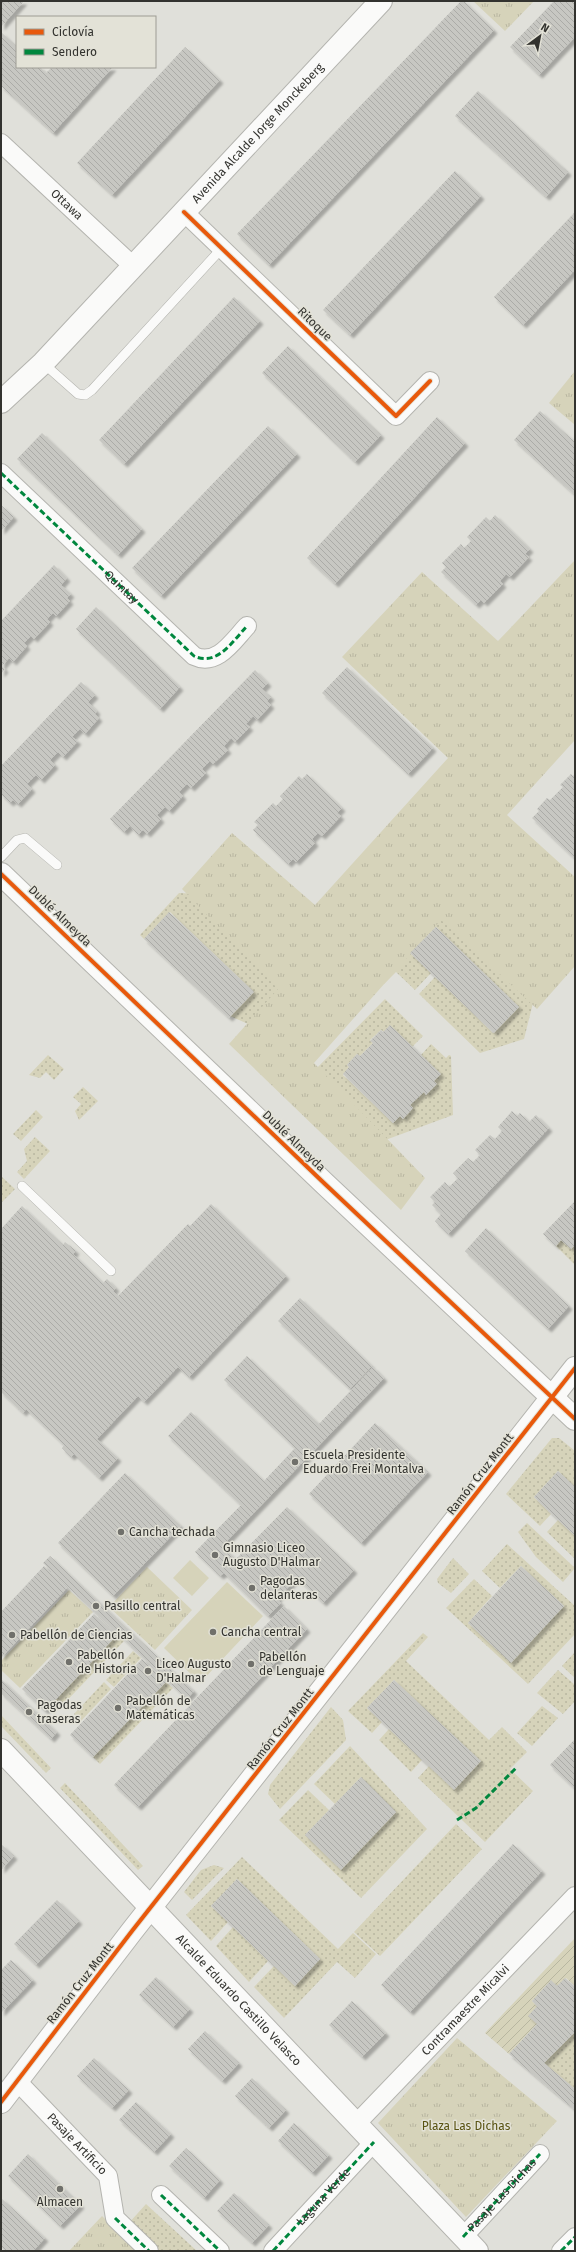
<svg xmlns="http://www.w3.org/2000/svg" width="576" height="2252" font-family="'Fira Sans',sans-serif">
<defs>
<pattern id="grass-dots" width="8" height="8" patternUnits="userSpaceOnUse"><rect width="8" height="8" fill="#d6d3ba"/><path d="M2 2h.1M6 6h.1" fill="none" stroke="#b8b6a0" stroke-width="1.8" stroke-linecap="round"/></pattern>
<pattern id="park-tufts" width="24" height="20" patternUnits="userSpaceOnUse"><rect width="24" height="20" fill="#d6d3ba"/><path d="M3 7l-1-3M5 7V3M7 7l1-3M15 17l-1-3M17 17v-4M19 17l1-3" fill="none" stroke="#b8b6a0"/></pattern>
<pattern id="garden-furrows" width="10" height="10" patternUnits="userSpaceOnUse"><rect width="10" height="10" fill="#d6d3ba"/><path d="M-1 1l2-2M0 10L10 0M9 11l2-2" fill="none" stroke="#b8b6a0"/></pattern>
<pattern id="building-back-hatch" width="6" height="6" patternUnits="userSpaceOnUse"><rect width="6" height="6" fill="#c7c7c2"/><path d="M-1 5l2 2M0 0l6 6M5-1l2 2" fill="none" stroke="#ababa7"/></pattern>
<filter id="shadow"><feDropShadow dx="3.5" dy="3.5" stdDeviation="1" flood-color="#0004"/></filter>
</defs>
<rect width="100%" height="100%" fill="#e0e0da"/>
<path fill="url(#grass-dots)" d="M179,893L226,895L287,1000L262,1030L230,1016L253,991L170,912L144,939L140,935Z
M440,901L537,987L524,1039L480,1053L419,994L435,977L493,1033L519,1007L436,927L410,953L431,973L415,990L396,972L384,984L361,965Z
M385,999L423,1036L412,1047L381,1030L370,1040L373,1043L360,1056L357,1054L347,1065L349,1067L343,1075L393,1123L400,1116L403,1119L413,1108L410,1105L424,1092L426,1095L434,1081L421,1055L431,1044L446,1058L449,1055L451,1056L453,1115L380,1142L310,1075Z
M48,1055L64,1069L54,1080L46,1072L40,1078L29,1075Z
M83,1087L98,1101L79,1120L75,1111L81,1104L73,1097Z
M36,1110L43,1117L21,1141L13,1134Z
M35,1137L50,1151L24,1179L17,1172L27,1161L24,1149Z
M1,1176L15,1189L1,1203Z
M561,1240L571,1249L575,1245V1265L556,1246Z
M552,1438H559L575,1451V1487L558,1471L534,1497L551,1514L540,1526L506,1494Z
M558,1520L575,1536V1559L547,1532Z
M527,1523L575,1568L563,1582L536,1557L518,1532Z
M507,1544L575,1606V1634L528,1684L446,1608L474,1579L492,1596L468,1623L511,1662L564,1606L521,1566L500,1588L482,1571Z
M453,1558L469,1574L451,1593L438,1583L437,1579Z
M423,1633L428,1637L406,1661L489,1740L502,1727L527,1752L510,1769L533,1791L485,1842L418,1778L429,1766L480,1761L394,1680L367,1708L382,1722L372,1733L348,1711Z
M117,1635L124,1641L54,1714L48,1708Z
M133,1651L141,1658L114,1687L106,1680Z
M575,1652V1678L562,1666Z
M558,1670L575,1685V1701L563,1714L537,1693Z
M104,1682L111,1689L81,1721L74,1714Z
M166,1682L173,1688L100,1764L93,1757Z
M542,1706L558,1718L532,1746L517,1733Z
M331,1707L343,1720L346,1740L280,1809L268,1794L270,1785Z
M1,1715L51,1768L46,1773L1,1726Z
M389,1729L422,1760L411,1772L379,1740Z
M350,1746L427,1829L361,1898L279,1820L308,1790L329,1810L305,1835L341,1869L396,1812L361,1777L335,1804L314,1784Z
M65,1783L143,1866L138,1870L60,1788Z
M456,1824L482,1849L380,1956L354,1932Z
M242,1857L338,1949L353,1933L376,1954L355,1978L337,1962L284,2018L254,1987L274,1966L295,1986L320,1959L237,1879L211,1906L228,1922L211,1941L186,1915Z
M214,1865L224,1868L192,1900L184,1892L201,1870Z
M233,1927L268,1961L249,1982L216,1946Z
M575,2032V2089L544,2063Z
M146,2204L197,2251H155L128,2224Z"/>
<path fill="url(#park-tufts)" d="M473,1H534L505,31Z
M575,371V425L549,403Z
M575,560V740L507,815L575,877V966L537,1009L441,920L314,1063L425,1178L401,1210L229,1044L278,989L182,889L232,833L315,905L448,758L342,657L422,572L498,641Z
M147,1567L192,1610L155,1650L109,1607Z
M69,1590L93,1612L20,1688L1,1670V1661Z
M457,2038L557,2121L466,2217L378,2123Z
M102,2216L138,2251H69Z"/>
<path fill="url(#garden-furrows)" d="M575,1938V1986L566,1978L557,1986L551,1981L532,2001L537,2006V2024L509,2054L485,2033Z"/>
<path fill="#d6d3ba" d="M190,1560L209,1578L192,1596L173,1578Z
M227,1582L263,1616L200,1683L164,1648Z"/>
<path fill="url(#building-back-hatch)" filter="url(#shadow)" d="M1,1H24L1,27Z
M461,1H464L494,30L269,265L237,234Z
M554,1H575V37L539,75L510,47Z
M1,32L17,47V67H40L46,73L52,67H113L53,133L1,86Z
M185,47L220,80L112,195L77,163Z
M478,91L568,172L546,197L455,116Z
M455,171L481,196L350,335L323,310Z
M575,212V270L523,325L494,297Z
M234,297L260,321L124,464L99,440Z
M288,346L381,435L355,462L262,373Z
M540,411L575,442V495L514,440Z
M437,417L465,443L335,584L307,558Z
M268,426L297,454L161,596L132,568Z
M42,433L142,529L118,555L17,459Z
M1,505L14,517L1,531Z
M495,515L530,549L525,554L529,557L510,577L506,574L500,581L503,584L484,603L481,600L476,605L441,572L446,567L442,563L461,544L464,548L471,541L467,537L486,517L490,521Z
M54,565L67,578L61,585L71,594L67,598L70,601L56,616L53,613L47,619L50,622L34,639L31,636L24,643L27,646L13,662L9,658L2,666L5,669L1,674V621Z
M96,607L180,687L160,709L76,629Z
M347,667L433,748L408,774L322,693Z
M255,670L268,683L262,689L271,697L267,701L271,705L257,720L253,716L246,724L250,727L235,742L231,738L224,746L228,750L213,764L210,761L202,769L206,773L191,788L187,784L179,792L183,796L169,811L165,807L157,815L161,819L147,834L143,830L138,835L130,826L124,832L110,819Z
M81,682L95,695L88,702L97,711L95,714L99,718L85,734L80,729L72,737L78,741L63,757L58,752L50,760L55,765L41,780L36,775L27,784L32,789L18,804L13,800L10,803L1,794V766Z
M307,774L342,808L337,813L341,816L322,836L318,833L312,839L315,843L296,862L293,859L288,864L253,830L258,825L254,822L273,803L276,806L283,799L280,796L299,776L302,779Z
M571,774L573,776L575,774V859L532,818L539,811L537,809L547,798L550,800L563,787L560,785Z
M169,912L254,992L229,1018L144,939Z
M436,927L519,1007L494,1033L410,953Z
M390,1025L441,1074L434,1081L437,1084L426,1095L424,1092L410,1105L413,1108L403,1119L400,1116L393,1123L343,1074L349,1067L347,1065L357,1054L360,1056L373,1043L370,1041L381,1030L383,1032Z
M512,1111L517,1116L520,1113L529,1122L536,1115L549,1128L448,1234L435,1221L441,1214L432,1205L435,1202L430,1197L445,1182L449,1187L458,1178L453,1173L468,1158L473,1162L480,1155L475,1150L490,1135L495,1139L502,1131L498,1127Z
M575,1201V1245L571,1249L561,1240L556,1246L543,1234Z
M211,1204L286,1276L189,1377L178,1367L144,1402L138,1396L97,1439L118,1458L99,1478L74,1454L71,1457L62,1448L64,1445L26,1409L23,1413L1,1392V1229L22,1206L63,1245L65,1242L76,1251L73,1254L103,1283L107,1279L116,1288L113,1291L118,1296L188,1224L190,1226Z
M486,1228L569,1306L548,1329L465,1251Z
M300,1298L372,1366L350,1389L278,1321Z
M247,1356L319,1424L373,1367L384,1378L222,1546L236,1559L287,1507L354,1570L323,1603L297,1578L277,1599L281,1603L268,1616L224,1573L220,1576L195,1552L241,1505L168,1436L191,1412L264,1481L295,1448L224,1380Z
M375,1423L428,1472L361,1543L309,1494Z
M558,1471L575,1487V1536L534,1497Z
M125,1473L181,1526L113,1596L58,1543Z
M50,1556L194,1691L187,1699L43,1563Z
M44,1566L67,1588L1,1658V1612Z
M521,1566L564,1606L511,1663L468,1623Z
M284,1606L307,1629L138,1807L114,1785Z
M94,1614L117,1635L45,1711L22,1689Z
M142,1659L166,1682L93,1757L70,1735Z
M1,1679L57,1732L51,1739L1,1693Z
M394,1680L481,1761L454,1790L367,1708Z
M575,1739V1789L550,1765Z
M361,1777L396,1812L341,1870L305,1835Z
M1,1844L14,1856L1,1870Z
M513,1844L542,1871L410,2012L381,1985Z
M237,1879L320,1959L295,1986L211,1906Z
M57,1900L79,1921L36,1965L14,1944Z
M11,1960L33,1980L1,2013V1970Z
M156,1977L190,2009L173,2027L139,1995Z
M565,1978L575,1987V2032L544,2063L575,2089V2110L509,2054L537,2024L528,2016L537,2006L532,2001L551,1980L557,1986Z
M352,2001L386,2033L362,2057L329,2025Z
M205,2031L239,2063L222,2081L188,2049Z
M94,2058L129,2090L112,2108L77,2076Z
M252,2078L286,2110L269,2128L235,2096Z
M136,2102L171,2134L154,2152L119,2120Z
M294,2123L329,2155L312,2173L278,2141Z
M186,2148L220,2180L204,2198L169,2166Z
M28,2154L81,2205L60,2226L8,2176Z
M234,2193L269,2225L252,2243L217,2211Z
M1,2198L45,2238L33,2251H5L1,2247Z"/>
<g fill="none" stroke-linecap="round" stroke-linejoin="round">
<defs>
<path id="service" d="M43,363L78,394L85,395L92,390L222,248
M1,857L17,840L25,838L57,865
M22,1186L111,1271"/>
<g id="minor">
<path id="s1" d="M1,143L133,266"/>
<path d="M184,212L396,416L430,381"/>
<path id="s2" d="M1,473L194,656C217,667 233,641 247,626"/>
<path id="s3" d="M17,2081L108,2176L115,2218L149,2251"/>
<path id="s4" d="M356,2124L575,1896"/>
<path d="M161,2195L220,2251"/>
<path id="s5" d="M463,2237L540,2154"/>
<path id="s6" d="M273,2251L374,2142"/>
<path d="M561,2251L575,2237"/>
</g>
<path id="tertiary" d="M1,2102L132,1931L575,1368"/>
<g id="secondary">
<path id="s7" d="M1,402L43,363L381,1"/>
<path d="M1,874L325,1184L575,1419"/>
<path id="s8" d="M1,1750L477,2251"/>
</g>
</defs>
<use href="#service" stroke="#b4b4af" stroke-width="10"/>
<use href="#minor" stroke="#b4b4af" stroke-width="20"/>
<use href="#tertiary" stroke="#b4b4af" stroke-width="24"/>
<use href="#secondary" stroke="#b4b4af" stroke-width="24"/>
<use href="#service" stroke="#fafaf9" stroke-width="9"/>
<use href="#minor" stroke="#fafaf9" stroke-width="18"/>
<use href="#tertiary" stroke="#fafaf9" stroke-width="22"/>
<use href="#secondary" stroke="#fafaf9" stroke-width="22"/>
<path stroke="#00873e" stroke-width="3" stroke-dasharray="6 3" stroke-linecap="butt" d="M1,473L194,656C217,667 233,641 247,626
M457,1820L476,1808L516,1768
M161,2195L220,2251
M115,2218L149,2251
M463,2237L540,2154
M273,2251L374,2142
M561,2251L575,2237"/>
<defs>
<path id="cycleway" d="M184,212L396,416L430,381
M1,874L325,1184L575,1419
M1,2102L132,1931L575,1368"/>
</defs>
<use href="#cycleway" stroke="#e3e2d7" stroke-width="6"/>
<use href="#cycleway" stroke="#e8590c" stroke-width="4"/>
</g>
<g fill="#70706b" stroke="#e3e2d7" stroke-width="1.5">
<circle cx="295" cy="1462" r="4"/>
<circle cx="121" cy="1532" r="4"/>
<circle cx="215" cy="1555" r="4"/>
<circle cx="252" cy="1588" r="4"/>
<circle cx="96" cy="1606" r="4"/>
<circle cx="213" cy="1632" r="4"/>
<circle cx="12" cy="1635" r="4"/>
<circle cx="69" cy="1662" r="4"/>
<circle cx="251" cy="1664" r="4"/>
<circle cx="148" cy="1671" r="4"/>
<circle cx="118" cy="1708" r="4"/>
<circle cx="29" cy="1712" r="4"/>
<circle cx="60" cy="2189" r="4"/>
</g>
<g text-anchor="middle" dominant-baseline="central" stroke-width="3" stroke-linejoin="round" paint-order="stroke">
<g font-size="12" fill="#33332f" stroke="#e3e2d7">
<text stroke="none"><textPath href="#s7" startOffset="372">Avenida Alcalde Jorge Monckeberg</textPath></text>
<text stroke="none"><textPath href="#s1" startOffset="90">Ottawa</textPath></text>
<text transform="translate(315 324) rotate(44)">Ritoque</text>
<text stroke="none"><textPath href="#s2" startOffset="166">Quintay</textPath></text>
<text transform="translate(60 916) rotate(44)">Dublé Almeyda</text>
<text transform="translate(294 1141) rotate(44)">Dublé Almeyda</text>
<text transform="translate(480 1474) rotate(-52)">Ramón Cruz Montt</text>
<text transform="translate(280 1729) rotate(-52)">Ramón Cruz Montt</text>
<text transform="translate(80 1983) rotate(-52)">Ramón Cruz Montt</text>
<text stroke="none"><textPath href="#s8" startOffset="345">Alcalde Eduardo Castillo Velasco</textPath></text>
<text stroke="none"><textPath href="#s4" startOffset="158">Contramaestre Micalvi</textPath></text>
<text stroke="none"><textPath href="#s3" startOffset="87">Pasaje Artificio</textPath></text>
<text stroke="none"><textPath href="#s5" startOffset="57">Pasaje Las Dichas</textPath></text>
<text stroke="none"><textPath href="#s6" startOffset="74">Laguna Verde</textPath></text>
</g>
<g font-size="12" fill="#33332f" stroke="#e3e2d7" text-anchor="start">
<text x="303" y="1455">Escuela Presidente<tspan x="303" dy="14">Eduardo Frei Montalva</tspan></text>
<text x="129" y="1532">Cancha techada</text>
<text x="223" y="1548">Gimnasio Liceo<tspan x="223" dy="14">Augusto D'Halmar</tspan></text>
<text x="260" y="1581">Pagodas<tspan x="260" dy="14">delanteras</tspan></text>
<text x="104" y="1606">Pasillo central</text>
<text x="221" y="1632">Cancha central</text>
<text x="20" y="1635">Pabellón de Ciencias</text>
<text x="77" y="1655">Pabellón<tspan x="77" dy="14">de Historia</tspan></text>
<text x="259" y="1657">Pabellón<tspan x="259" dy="14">de Lenguaje</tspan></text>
<text x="156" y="1664">Liceo Augusto<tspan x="156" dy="14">D'Halmar</tspan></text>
<text x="126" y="1701">Pabellón de<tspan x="126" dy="14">Matemáticas</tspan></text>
<text x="37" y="1705">Pagodas<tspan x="37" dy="14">traseras</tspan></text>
<text x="60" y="2202" text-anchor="middle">Almacen</text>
</g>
<g font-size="12" fill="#595312" stroke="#e3e2d7">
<text x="466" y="2126">Plaza Las Dichas</text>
</g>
</g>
<rect width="576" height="2252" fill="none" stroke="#33332f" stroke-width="4"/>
<rect x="16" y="16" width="140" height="52" fill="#e3e2d7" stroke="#9d9c94"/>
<rect x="24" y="29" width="20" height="6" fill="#e8590c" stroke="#9d9c94"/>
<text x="52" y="36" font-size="12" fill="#33332f">Ciclovía</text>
<rect x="24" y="49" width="20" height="6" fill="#00873e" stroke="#9d9c94"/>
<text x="52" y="56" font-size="12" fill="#33332f">Sendero</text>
<g transform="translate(540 36) rotate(32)" stroke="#e3e2d7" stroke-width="3" paint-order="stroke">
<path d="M0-3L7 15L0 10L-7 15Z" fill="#33332f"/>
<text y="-6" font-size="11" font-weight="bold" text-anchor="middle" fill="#33332f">N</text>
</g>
</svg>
